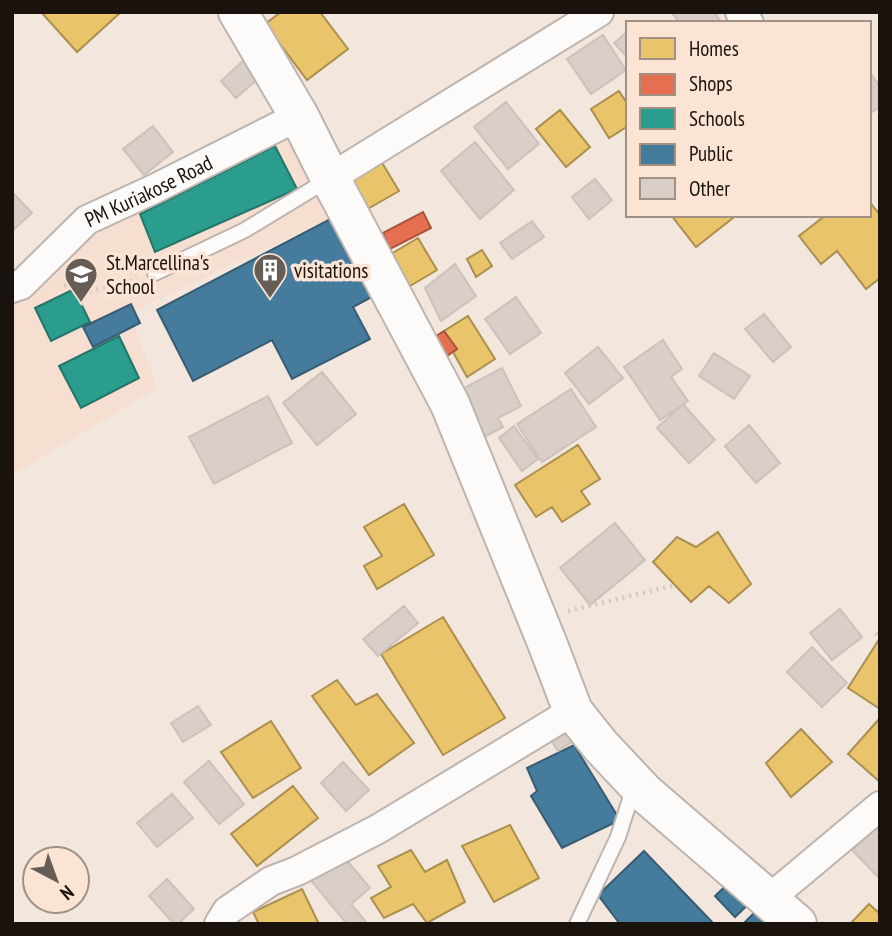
<svg xmlns="http://www.w3.org/2000/svg" width="892" height="936" font-family="'PT Sans Narrow',sans-serif">
<rect width="100%" height="100%" fill="#f3e6dd"/>
<path fill="#f6dfd0" d="M288,130L328,219L130,313L157,388L12,475V295L91,229Z"/>
<path fill="#e9c46a" stroke="#ab8f4e" stroke-width="2" d="M41,12H121L77,52Z
M281,12H320L348,49L307,80L265,24Z
M619,91L628,105V126L609,138L591,109Z
M560,110L590,147L566,167L536,129Z
M381,161L399,191L366,210L349,180Z
M869,201L880,215V278L866,289L837,251L821,264L799,236L826,215H869Z
M671,215H730L733,218L696,247Z
M418,238L437,270L410,286L391,254Z
M482,250L492,266L476,277L467,259Z
M468,316L495,359L467,377L453,352L457,349L444,331Z
M578,445L600,479L581,491L590,504L562,522L552,507L536,517L515,485Z
M404,504L434,555L377,589L364,566L382,556L364,527Z
M718,532L751,584L729,603L709,586L691,602L653,562L677,537L696,547Z
M443,617L505,718L443,755L381,654Z
M878,641L880,643V709L848,688Z
M337,680L356,705L377,694L414,743L369,775L312,696Z
M880,718V782L848,754Z
M271,721L301,768L253,798L221,752Z
M801,729L832,762L791,797L766,763Z
M293,786L318,818L257,866L231,834Z
M510,825L539,878L494,902L462,846Z
M411,850L425,872L447,860L465,902L427,923L413,904L384,918L371,898L391,887L378,866Z
M302,889L319,924H259L253,912Z
M869,904L880,914V924H850Z"/>
<path fill="#e76f51" stroke="#aa533d" stroke-width="2" d="M423,212L431,228L390,249L383,233Z
M444,331L457,349L441,360L428,341Z"/>
<path fill="#2a9d8f" stroke="#257468" stroke-width="2" d="M275,146L297,189L155,252L140,214Z
M74,289L90,322L51,341L35,308Z
M119,336L139,378L81,408L59,366Z"/>
<path fill="#457b9d" stroke="#385c72" stroke-width="2" d="M336,216L377,294L353,307L370,339L292,379L272,340L193,381L157,310Z
M131,304L140,323L93,347L83,327Z
M574,745L620,820L562,848L531,796L537,791L527,768Z
M644,851L714,924H620L598,895Z
M734,878L754,899L735,917L715,896Z
M755,912L766,924H743Z"/>
<path fill="#dacfc8" stroke="#ccc2bb" stroke-width="2" d="M671,12H714L722,23H680Z
M628,31V58L614,43Z
M603,35L626,70L591,94L567,59Z
M244,60L259,78L236,98L221,81Z
M869,71L880,87V107L872,112L869,108Z
M506,102L539,144L508,169L474,127Z
M153,126L173,152L144,175L123,149Z
M475,142L514,190L480,219L441,171Z
M595,179L612,200L589,219L572,197Z
M12,192L32,213L12,231Z
M532,221L544,237L512,259L500,243Z
M455,264L476,296L441,321L425,288Z
M516,297L541,333L510,354L485,319Z
M764,314L791,347L773,362L745,329Z
M663,340L682,369L671,377L688,401L660,420L624,367Z
M598,347L623,378L589,404L565,373Z
M714,353L750,376L734,399L699,376Z
M502,368L521,406L498,418L503,427L475,442L451,395Z
M322,372L356,414L317,445L283,403Z
M571,389L596,427L542,462L517,424Z
M268,396L292,443L214,484L189,437Z
M683,404L715,440L689,463L657,428Z
M749,425L780,463L756,483L725,446Z
M514,426L538,459L522,471L499,438Z
M615,523L645,560L590,605L560,568Z
M404,606L418,623L378,656L363,639Z
M840,609L862,637L832,660L810,633Z
M812,647L847,683L822,707L787,672Z
M198,706L211,725L183,742L171,723Z
M576,719L585,733L558,751L549,737Z
M209,761L244,804L219,824L184,782Z
M343,762L369,790L346,811L321,783Z
M172,794L193,818L157,847L137,823Z
M880,824V879L852,850Z
M339,851L370,888L351,904L366,922L363,924H347L308,877Z
M167,879L194,909L178,924H174L149,896Z"/>
<g fill="none" stroke-linecap="round" stroke-linejoin="round">
<defs>
<path id="lane" d="M155,273L245,230L329,179
M577,924L618,837L634,787"/>
<g id="street">
<path d="M740,12L749,23"/>
<path d="M330,178L599,12"/>
<path id="s1" d="M12,288L21,285L87,220L154,189L299,116"/>
<path d="M769,899L880,806"/>
<path d="M219,924L227,911L271,881L297,871L378,829L573,711"/>
</g>
<path id="secondary" d="M238,12L299,116L330,178L450,404L548,645L573,711L600,745L645,793L797,924"/>
</defs>
<use href="#lane" stroke="#beb4ae" stroke-width="18"/>
<use href="#street" stroke="#beb4ae" stroke-width="32"/>
<use href="#secondary" stroke="#beb4ae" stroke-width="42"/>
<path stroke="#ccc9c6" stroke-width="4.5" stroke-dasharray="2 5" stroke-linecap="butt" d="M64,286C73,282 78,286 85,292L125,284L137,278
M81,305L84,300L85,292
M568,611L675,585
M876,633L880,637"/>
<use href="#lane" stroke="#fdfbfa" stroke-width="14"/>
<use href="#street" stroke="#fdfbfa" stroke-width="28"/>
<use href="#secondary" stroke="#fdfbfa" stroke-width="38"/>
</g>
<defs>
<symbol id="building-pin" viewBox="-11 -11 22 30"><path d="M0 17L-7.5 6A9.5 9.5 0 1 1 7.5 6Z" fill="#665d56" stroke="#fce4d4"/><path d="M-4-6H4V6H1V3H-1V6H-4ZM-2.5-4.3h1.7v1.8h-1.7ZM.8-4.3h1.7v1.8H.8ZM-2.5-1h1.7V.8h-1.7ZM.8-1h1.7V.8H.8Z" fill="#fff"/></symbol>
<symbol id="school-pin" viewBox="-11 -11 22 30"><path d="M0 17L-7.5 6A9.5 9.5 0 1 1 7.5 6Z" fill="#665d56" stroke="#fce4d4"/><path d="M0-5L7-2L0 1L-7-2ZM-4 1L0 2.5L4 1V4Q0 6-4 4Z" fill="#fff"/></symbol>
</defs>
<g fill-rule="evenodd">
<use href="#building-pin" x="251" y="251" width="38" height="52"/>
<use href="#school-pin" x="62" y="255" width="38" height="52"/>
</g>
<g text-anchor="middle" dominant-baseline="central" stroke-width="7" stroke-linejoin="round" paint-order="stroke">
<g font-size="21" fill="#1a130d" stroke="#fce4d4">
<text stroke="none"><textPath href="#s1" startOffset="170">PM Kuriakose Road</textPath></text>
</g>
<g font-size="21" fill="#1a130d" stroke="#fce4d4" text-anchor="start">
<text x="106" y="262">St.Marcellina's<tspan x="106" dy="24">School</tspan></text>
<text x="294" y="270">visitations</text>
</g>
</g>
<rect width="892" height="936" fill="none" stroke="#1a130d" stroke-width="28"/>
<rect x="626" y="21" width="245" height="196" fill="#fce4d4" stroke="#a29084" stroke-width="2"/>
<rect x="640" y="38" width="35" height="21" fill="#e9c46a" stroke="#a29084" stroke-width="2"/>
<text x="689" y="56" font-size="21" fill="#1a130d">Homes</text>
<rect x="640" y="74" width="35" height="21" fill="#e76f51" stroke="#a29084" stroke-width="2"/>
<text x="689" y="91" font-size="21" fill="#1a130d">Shops</text>
<rect x="640" y="108" width="35" height="21" fill="#2a9d8f" stroke="#a29084" stroke-width="2"/>
<text x="689" y="126" font-size="21" fill="#1a130d">Schools</text>
<rect x="640" y="144" width="35" height="21" fill="#457b9d" stroke="#a29084" stroke-width="2"/>
<text x="689" y="161" font-size="21" fill="#1a130d">Public</text>
<rect x="640" y="178" width="35" height="21" fill="#dacfc8" stroke="#a29084" stroke-width="2"/>
<text x="689" y="196" font-size="21" fill="#1a130d">Other</text>
<g transform="translate(56 880) rotate(139)"><circle r="33" fill="#fce4d4" stroke="#a29084" stroke-width="2"/>
<path d="M0-5L12 26L0 18L-12 26Z" fill="#665d56"/>
<text y="-10" font-size="19" font-weight="bold" text-anchor="middle" fill="#1a130d">N</text>
</g>
</svg>
